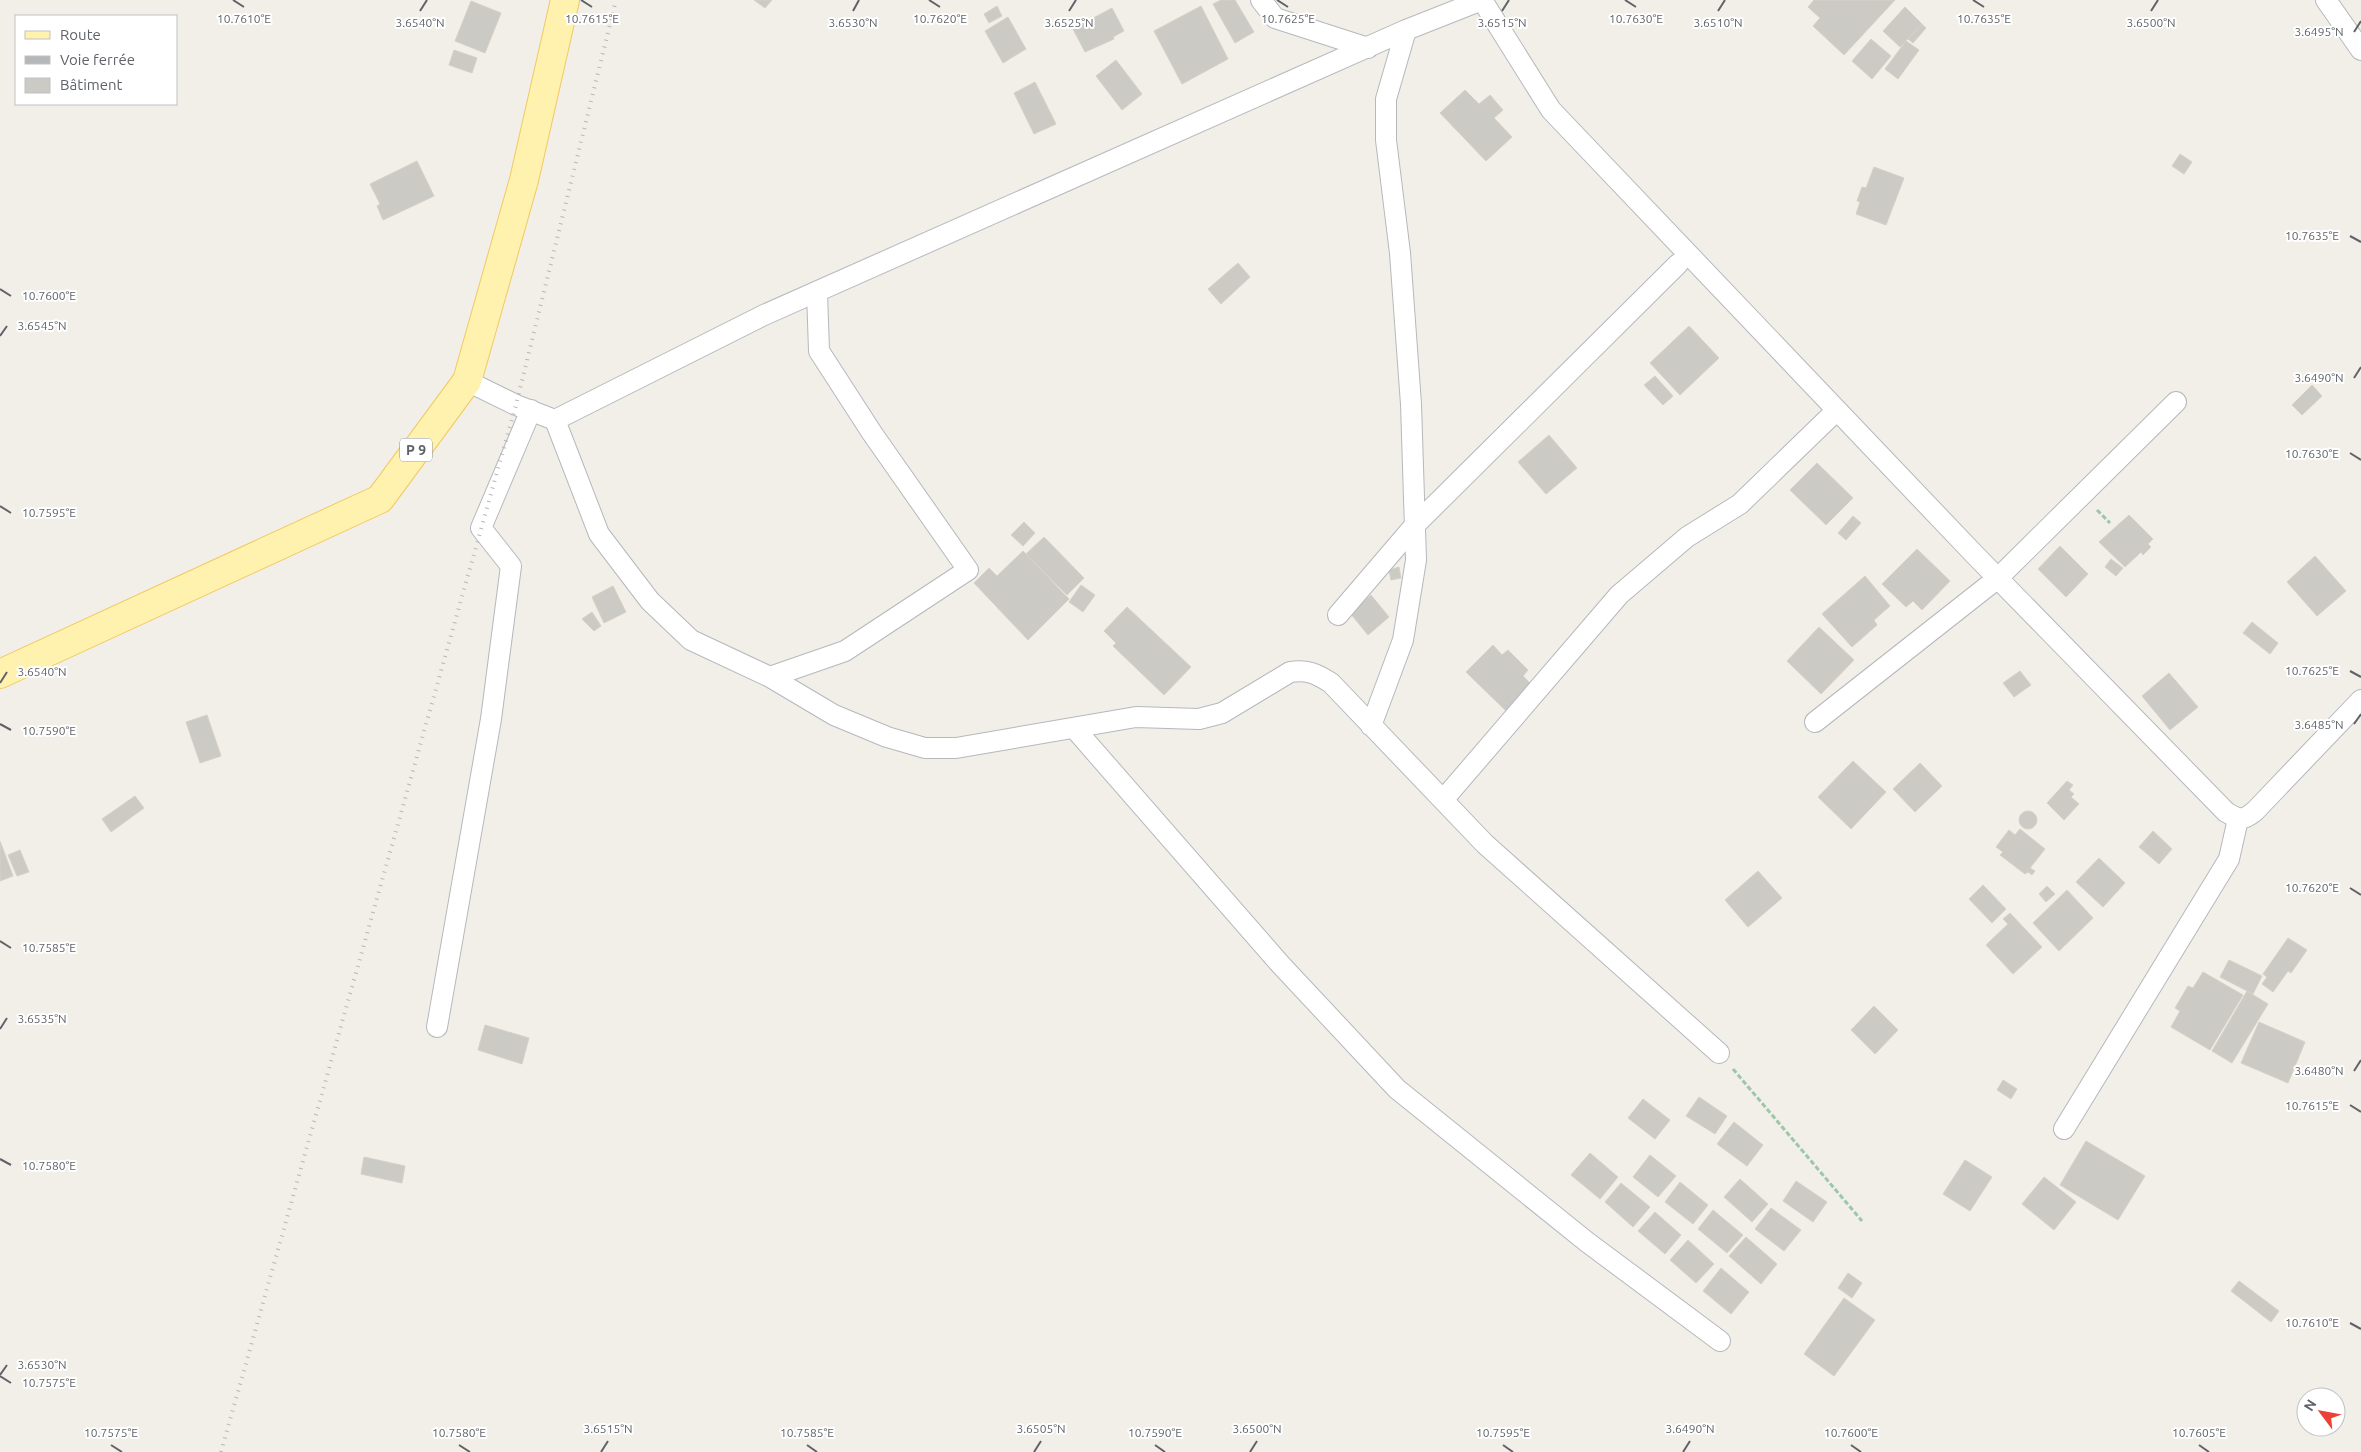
<svg xmlns="http://www.w3.org/2000/svg" width="2361" height="1452" font-family="Ubuntu,sans-serif">
<rect width="100%" height="100%" fill="#f1efe8"/>
<path fill="#cccac5" stroke="#d6d1c6" d="M754,0H772L765,8Z
M1221,0H1235L1254,32L1235,43L1213,4Z
M1814,0H1895L1844,55L1813,26L1820,18L1808,7Z
M471,1L501,13L485,53L455,41Z
M997,6L1002,16L989,23L984,14Z
M1201,6L1228,59L1182,84L1154,31Z
M1905,7L1922,24L1900,47L1883,31Z
M1112,8L1124,31L1113,37L1114,39L1085,52L1073,29Z
M1008,17L1026,49L1003,63L985,31Z
M1922,24L1926,28L1913,43L1908,39Z
M1871,39L1891,56L1872,79L1852,61Z
M1906,41L1919,50L1898,79L1885,69Z
M454,50L477,58L472,73L449,65Z
M1116,60L1142,94L1122,110L1096,76Z
M1035,82L1056,124L1034,134L1014,93Z
M1465,90L1479,104L1490,95L1503,110L1494,118L1512,137L1486,161L1440,113Z
M2180,154L2192,162L2184,174L2172,166Z
M417,161L434,196L383,220L377,206L380,204L370,184Z
M1874,167L1904,178L1886,225L1856,214L1860,202L1857,201L1862,187L1866,188Z
M1238,263L1250,277L1221,304L1208,289Z
M1689,326L1719,358L1680,395L1650,363Z
M1655,376L1673,396L1663,405L1644,385Z
M2312,385L2322,396L2302,415L2292,405Z
M1549,435L1577,468L1546,494L1518,462Z
M1817,463L1853,498L1826,525L1790,490Z
M2129,515L2153,539L2148,544L2151,547L2143,555L2141,552L2125,567L2099,542Z
M1853,516L1861,523L1846,540L1838,533Z
M1024,522L1035,533L1023,546L1011,535Z
M1044,537L1084,578L1067,595L1026,554Z
M2060,546L2088,574L2066,597L2038,569Z
M1917,549L1950,581L1922,610L1913,601L1906,607L1882,584Z
M1023,551L1069,599L1028,640L974,583L989,568L997,576Z
M2315,556L2346,591L2317,616L2287,582Z
M2111,559L2123,568L2116,576L2105,567Z
M1399,567L1401,578L1391,580L1389,570Z
M1865,576L1890,606L1874,620L1877,625L1852,647L1822,614Z
M1081,585L1095,595L1083,612L1069,602Z
M613,586L626,612L604,623L592,597Z
M1371,595L1389,617L1368,635L1350,613Z
M1127,607L1191,667L1164,695L1113,646L1116,643L1104,631Z
M592,612L601,626L594,631L582,619Z
M2252,622L2278,643L2270,654L2243,633Z
M1819,627L1854,660L1821,694L1787,661Z
M1493,645L1502,655L1508,650L1528,670L1523,676L1532,685L1506,711L1466,672Z
M2020,671L2031,685L2014,697L2003,683Z
M2169,673L2198,707L2170,730L2142,696Z
M207,715L221,756L200,763L186,722Z
M1853,761L1886,792L1851,829L1818,797Z
M1920,763L1942,786L1915,812L1893,789Z
M2067,781L2073,785L2069,790L2074,794L2071,797L2079,804L2064,820L2047,803Z
M135,796L144,808L111,832L102,819Z
M2019 820a9 9 0 1 1 18 0a9 9 0 1 1-18 0Z
M2020,829L2045,849L2030,868L2035,871L2032,875L2028,872L2025,874L2000,855L2003,852L1996,847L2009,830L2015,835Z
M2153,831L2172,849L2159,864L2139,847Z
M0,841L13,876L0,881Z
M20,850L29,872L17,876L8,855Z
M2099,858L2125,883L2103,907L2076,882Z
M1758,871L1782,898L1748,927L1725,900Z
M1983,885L2006,909L1992,923L1969,899Z
M2047,886L2055,894L2046,902L2039,894Z
M2067,890L2093,918L2059,951L2033,923Z
M2010,913L2042,947L2013,974L1986,945L2008,924L2003,919Z
M2288,938L2307,950L2291,973L2288,971L2273,992L2262,984L2267,977L2263,974Z
M2229,960L2262,976L2253,994L2220,977Z
M2203,972L2243,995L2210,1050L2171,1027L2180,1011L2175,1008L2188,986L2193,988Z
M2247,991L2268,1004L2232,1063L2212,1051Z
M1874,1006L1898,1030L1875,1054L1851,1030Z
M2259,1022L2305,1042L2288,1083L2241,1063Z
M485,1025L529,1038L522,1064L478,1050Z
M2003,1080L2017,1089L2011,1099L1997,1090Z
M1699,1097L1727,1116L1715,1134L1686,1116Z
M1643,1099L1670,1120L1655,1139L1628,1118Z
M1734,1122L1763,1145L1747,1166L1717,1144Z
M2086,1141L2145,1176L2118,1220L2060,1185Z
M1590,1153L1618,1177L1600,1199L1571,1175Z
M1650,1155L1676,1176L1658,1197L1633,1177Z
M364,1157L405,1166L402,1183L361,1174Z
M1965,1160L1992,1177L1970,1211L1943,1194Z
M2044,1177L2076,1202L2054,1230L2022,1204Z
M1740,1179L1768,1204L1752,1222L1724,1197Z
M1796,1181L1827,1202L1813,1222L1783,1201Z
M1680,1182L1708,1205L1693,1224L1665,1202Z
M1621,1183L1650,1207L1633,1227L1605,1202Z
M1771,1208L1801,1230L1784,1251L1755,1229Z
M1713,1210L1743,1235L1727,1253L1698,1229Z
M1655,1212L1681,1235L1665,1254L1638,1231Z
M1746,1237L1777,1264L1761,1284L1729,1256Z
M1688,1240L1714,1264L1696,1283L1670,1260Z
M1721,1268L1749,1292L1731,1314L1703,1291Z
M1848,1273L1862,1283L1852,1298L1838,1288Z
M2239,1281L2279,1311L2271,1322L2231,1291Z
M1844,1298L1875,1320L1834,1376L1804,1354Z"/>
<g fill="none" stroke-linecap="round" stroke-linejoin="round">
<defs>
<path id="street" d="M1261,0L1275,18L1368,48
M1482,0L1551,110L1975,555L2226,812C2239,820 2243,821 2255,811L2361,700
M2326,0L2361,50
M467,381L516,405L555,420L764,315L1406,30L1482,0
M555,420L599,534L650,601L691,640L770,677L834,715L887,737L925,748H956L1136,717L1199,719L1222,713L1290,672C1307,669 1317,674 1331,683L1485,844L1719,1053
M1338,615L1415,525L1678,264
M770,677L845,651L968,570L872,433L819,351L817,292
M1815,722L1998,578L2176,402
M1371,726L1403,640L1416,560L1411,404L1400,253L1386,140V99L1406,30
M1075,729L1281,965L1397,1089L1587,1242L1720,1341
M1443,800L1619,595L1687,537L1740,504L1837,410
M437,1027L491,719L511,566L481,528L531,410
M2064,1129L2229,859L2238,819"/>
<path id="primary" d="M0,674L380,499L467,381L524,180L565,0"/>
</defs>
<use href="#street" stroke="#b5b8bc" stroke-width="22"/>
<use href="#primary" stroke="#f2c960" stroke-width="30"/>
<path stroke="#9cc7a9" stroke-width="3" stroke-dasharray="5 2.5" stroke-linecap="butt" d="M2097,510L2110,523
M1733,1069L1862,1221"/>
<use href="#street" stroke="#fff" stroke-width="20"/>
<use href="#primary" stroke="#fff2af" stroke-width="28"/>
<path stroke="#b6b7b8" stroke-width="4" stroke-dasharray="1 6" stroke-linecap="butt" d="M221,1452L516,405L616,0"/>
</g>
<path fill="none" stroke="#5f6368" stroke-width="2" d="M233,0L244,7M581,0L592,7M929,0L940,7M1277,0L1288,7M1625,0L1636,7M1973,0L1984,7M420,11L427,0M853,11L859,0M1069,11L1076,0M1502,11L1509,0M1718,11L1725,0M2151,11L2158,0M2354,32L2361,21M2350,236L2361,242M0,289L11,296M0,336L7,326M2354,378L2361,367M2350,453L2361,460M0,506L11,513M2350,671L2361,677M0,683L7,672M0,724L11,730M2354,724L2361,714M2350,888L2361,895M0,941L11,948M0,1029L7,1018M2354,1071L2361,1060M2350,1105L2361,1112M0,1159L11,1165M2350,1323L2361,1329M0,1375L7,1365M0,1376L11,1383M111,1445L122,1452M459,1445L470,1452M807,1445L817,1452M1155,1445L1165,1452M1503,1445L1513,1452M1851,1445L1861,1452M2199,1445L2209,1452M601,1452L608,1441M1034,1452L1041,1441M1250,1452L1257,1441M1683,1452L1690,1441"/>
<g text-anchor="middle" dominant-baseline="central" stroke-width="4" stroke-linejoin="round" paint-order="stroke">
<rect fill="#fff" stroke="#8f9295" stroke-width="1" x="400" y="438.5" width="32" height="23" rx="4"/>
<g font-size="14" font-weight="bold" fill="#5f6368">
<text x="416" y="450">P 9</text>
</g>
</g>
<g font-size="12" text-anchor="middle" fill="#5f6368" stroke="#fff" stroke-width="4" stroke-linejoin="round" paint-order="stroke">
<text x="940" y="23">10.7620°E</text>
<text x="1288" y="23">10.7625°E</text>
<text x="244" y="23">10.7610°E</text>
<text x="592" y="23">10.7615°E</text>
<text x="1636" y="23">10.7630°E</text>
<text x="1984" y="23">10.7635°E</text>
<text x="420" y="27">3.6540°N</text>
<text x="853" y="27">3.6530°N</text>
<text x="1069" y="27">3.6525°N</text>
<text x="1502" y="27">3.6515°N</text>
<text x="1718" y="27">3.6510°N</text>
<text x="2151" y="27">3.6500°N</text>
<text x="2319" y="36">3.6495°N</text>
<text x="2312" y="240">10.7635°E</text>
<text x="49" y="300">10.7600°E</text>
<text x="42" y="330">3.6545°N</text>
<text x="2319" y="382">3.6490°N</text>
<text x="2312" y="458">10.7630°E</text>
<text x="49" y="517">10.7595°E</text>
<text x="2312" y="675">10.7625°E</text>
<text x="42" y="676">3.6540°N</text>
<text x="2319" y="729">3.6485°N</text>
<text x="49" y="735">10.7590°E</text>
<text x="2312" y="892">10.7620°E</text>
<text x="49" y="952">10.7585°E</text>
<text x="42" y="1023">3.6535°N</text>
<text x="2319" y="1075">3.6480°N</text>
<text x="2312" y="1110">10.7615°E</text>
<text x="49" y="1170">10.7580°E</text>
<text x="2312" y="1327">10.7610°E</text>
<text x="42" y="1369">3.6530°N</text>
<text x="49" y="1387">10.7575°E</text>
<text x="608" y="1433">3.6515°N</text>
<text x="1041" y="1433">3.6505°N</text>
<text x="1257" y="1433">3.6500°N</text>
<text x="1690" y="1433">3.6490°N</text>
<text x="111" y="1437">10.7575°E</text>
<text x="459" y="1437">10.7580°E</text>
<text x="807" y="1437">10.7585°E</text>
<text x="1155" y="1437">10.7590°E</text>
<text x="1503" y="1437">10.7595°E</text>
<text x="1851" y="1437">10.7600°E</text>
<text x="2199" y="1437">10.7605°E</text>
</g>
<rect x="15" y="15" width="162" height="90" fill="#ffffff" stroke="#bfc1c3"/>
<rect x="25" y="31" width="25" height="8" fill="#fff2af" stroke="#bfc1c3"/>
<text x="60" y="40" font-size="15" fill="#5f6368">Route</text>
<rect x="25" y="56" width="25" height="8" fill="#b6b7b8" stroke="#bfc1c3"/>
<text x="60" y="65" font-size="15" fill="#5f6368">Voie ferrée</text>
<rect x="25" y="78" width="25" height="15" fill="#cccac5" stroke="#bfc1c3"/>
<text x="60" y="90" font-size="15" fill="#5f6368">Bâtiment</text>
<g transform="translate(2321 1412) rotate(302)"><circle r="24" fill="#ffffff" stroke="#bfc1c3"/>
<path d="M0-4L9 19L0 12L-9 19Z" fill="#ea4335"/>
<text y="-8" font-size="14" font-weight="bold" text-anchor="middle" fill="#5f6368">N</text>
</g>
</svg>
